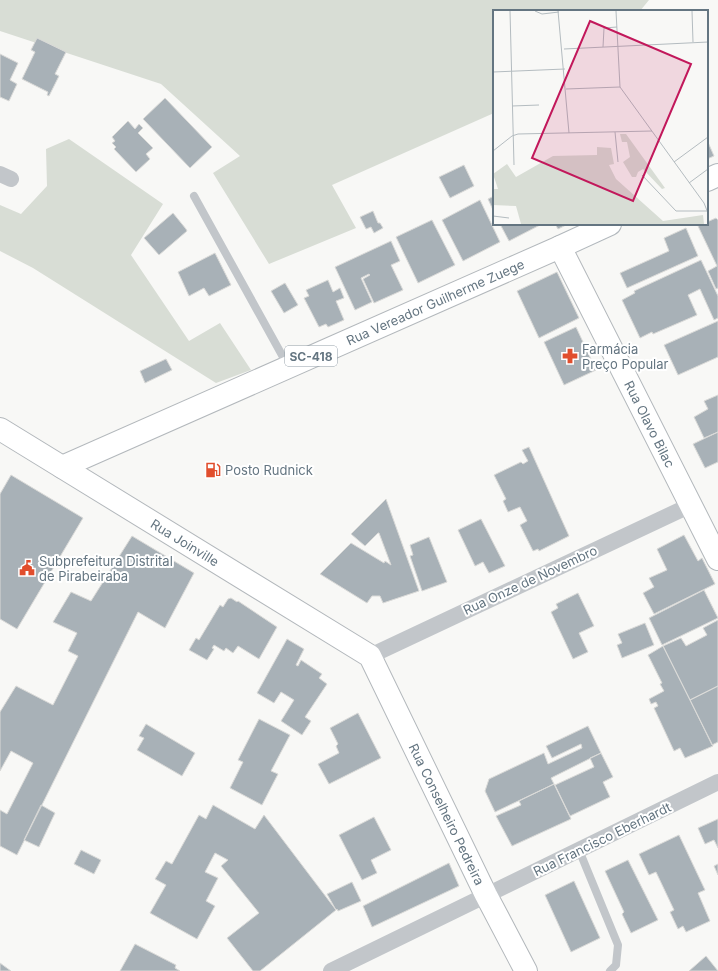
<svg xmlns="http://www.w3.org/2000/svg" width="718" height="971" font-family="Inter,sans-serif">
<rect width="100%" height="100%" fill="#f8f8f6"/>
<path fill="#d8ddd5" d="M0,0H649L640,11H494V113L332,185L356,228L269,264L213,173L240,156L161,84L0,31Z
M69,139L163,204L131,255L189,341L220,323L251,370L216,383L33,268L0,251V205L21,214L47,186L46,149Z"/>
<path fill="#a8b1b7" stroke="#dadad8" d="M37,38L66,52L55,74L59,76L49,96L47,95L48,92L22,79L35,52L31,50Z
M0,54L18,63L10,80L17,84L9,101L0,97Z
M165,98L212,147L190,168L143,119Z
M128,121L135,129L139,124L143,128L138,133L153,148L146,154L150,159L136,172L114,149L116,147L112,143L115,141L112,137Z
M707,140L714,156L707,159Z
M464,165L474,186L450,198L439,177Z
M494,196V212L488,199Z
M480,200L500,242L463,261L442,220Z
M373,211L378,223H380L383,228L374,233L371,227L366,229L360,217Z
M173,213L186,229L187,231L159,255L144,238Z
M716,218L718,220V288L716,289L708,271L717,266L698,226L707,224V222Z
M432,220L455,265L418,283L396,237Z
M500,224H542L509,241Z
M555,224H568L558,229Z
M686,228L698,256L627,288L620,273L669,251L664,238Z
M391,241L400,261L391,265L403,290L374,303L363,279L370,275L369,274L361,278L372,302L355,310L335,267Z
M215,253L231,285L209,296L204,288L189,296L178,272Z
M701,260L718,296V318L714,320L700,289L688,295L697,315L653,334L652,332L640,338L622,300L635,293L634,291Z
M557,272L579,318L539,338L517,291Z
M328,280L333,292L340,288L344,298L336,301L344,320L328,327L326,324L319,327L304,298L309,296L306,290Z
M285,283L298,305L284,313L271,291Z
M718,321V357L678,375L664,345Z
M576,327L596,370L564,385L544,342Z
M166,359L172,370L145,383L140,371Z
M718,395V432L704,438L694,417L708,409L704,401Z
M718,432V462L705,468L693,444Z
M529,447L569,536L539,551L538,549L533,551L520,525L527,521L520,507L508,512L503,501L506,499L494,475L521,462L523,464L528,461L522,450Z
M11,475L83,518L17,629L0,619V494Z
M386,499L419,591L383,603L380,596H372L367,603L320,574L351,543L384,563L385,561L391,565L379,533H378L365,546L351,534Z
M481,519L505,566L489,573L483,562L475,566L458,530Z
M684,535L698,561L702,558L715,584L654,614L643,593L654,587L649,578L667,570L657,549Z
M132,536L194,573L165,628L138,612L17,855L0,846V810L7,814L33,763L11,751L0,771V712L16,686L53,705L78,656L68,651L77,633L53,622L71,592L91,601Z
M429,537L447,582L422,591L410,556L413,555L410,545Z
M704,590L718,618L662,645L649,618Z
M578,593L594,626L579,633L588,652L573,659L551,612L558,608L556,604Z
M231,598L237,602L238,601L277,627L259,659L238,646L233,653L226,648L224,651L214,645L212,648L214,649L207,660L189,650L196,638L199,640L220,605L223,607L228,599Z
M718,620V686L690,700L663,646L681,638L686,646L707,635L703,628Z
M645,623L654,645L622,658L617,645L622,643L618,634Z
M287,639L304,649L296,665L298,666L301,660L322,674L319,678L327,684L305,717L311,721L302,735L281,721L294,700L281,692L274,703L257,693Z
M663,646L713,746L685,758L680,748L674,751L654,708L658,706L656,702L651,704L649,699L664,691L660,684L662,683L648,655Z
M718,686V742L712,745L690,700Z
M358,713L381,758L329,784L318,764L339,753L336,746L338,744L330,728Z
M259,719L290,735L271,771L278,774L262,805L230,788L243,762L238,760Z
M146,724L195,753L182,776L137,750L144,738L139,736Z
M588,726L601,753L551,778L554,784L495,812L485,791L489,779L544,753L548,764L582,748L581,744L552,758L546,746Z
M601,753L613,777L603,782L610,797L570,816L555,785L594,767L590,758Z
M554,784L571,819L512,846L496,816L521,805L519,801Z
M41,805L55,813L39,847L24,840Z
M213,805L255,829L264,815L336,910L260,971H253L227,938L259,913L221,866L228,860L215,853L205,872L218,878L206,901L215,906L197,939L150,913L166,885L155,879L157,876L166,861L172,864L199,815L206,819Z
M374,817L391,850L371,860L377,873L362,880L339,835Z
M718,819V848L714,840L705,844L698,828Z
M679,835L705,890L698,893L710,921L686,932L683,926L678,929L670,912L674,910L656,872L649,875L639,854Z
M81,850L101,860L94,874L74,864Z
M628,860L658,920L631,933L622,914L624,912L605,871Z
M449,863L459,886L372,927L363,906Z
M718,864V875L714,866Z
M574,881L600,938L571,952L545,895Z
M352,882L361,901L338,911L337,909L336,910L327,894Z
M135,944L176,965L175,968L180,971H120Z
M706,956L718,971H689Z
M0,963L11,971H0Z"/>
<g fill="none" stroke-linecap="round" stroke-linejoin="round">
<defs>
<path id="secondary" d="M707,180L718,175
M560,247L610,224"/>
<g id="primary">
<path id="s1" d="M0,429L370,656L486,895L526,971"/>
<path id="s2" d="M62,467L560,247L718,559"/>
</g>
</defs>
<use href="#secondary" stroke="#b2b8bd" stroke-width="24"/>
<use href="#primary" stroke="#b3b8bc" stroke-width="24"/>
<path stroke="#c2c6ca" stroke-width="8" d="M194,196L288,366
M579,850L618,945L616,965L610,971"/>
<path stroke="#c2c6ca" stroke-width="16" d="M0,174L11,179
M370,656L691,505
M331,971L718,782"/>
<use href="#secondary" stroke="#fff" stroke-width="22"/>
<use href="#primary" stroke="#fff" stroke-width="22"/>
</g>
<defs>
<symbol id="pharmacy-bare" viewBox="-9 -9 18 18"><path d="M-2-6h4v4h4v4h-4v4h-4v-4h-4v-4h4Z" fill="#e14e2d" stroke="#fff" stroke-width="2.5" paint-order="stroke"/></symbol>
<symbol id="fuel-bare" viewBox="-9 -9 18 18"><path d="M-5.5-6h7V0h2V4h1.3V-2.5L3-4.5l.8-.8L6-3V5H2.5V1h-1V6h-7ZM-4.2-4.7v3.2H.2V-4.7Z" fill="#e14e2d" stroke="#fff" stroke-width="2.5" paint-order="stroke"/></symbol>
<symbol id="civic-bare" viewBox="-9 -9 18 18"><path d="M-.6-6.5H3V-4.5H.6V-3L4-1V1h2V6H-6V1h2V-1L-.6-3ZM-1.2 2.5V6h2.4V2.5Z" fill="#e14e2d" stroke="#fff" stroke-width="2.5" paint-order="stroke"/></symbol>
</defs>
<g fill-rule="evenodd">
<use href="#pharmacy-bare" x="559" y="345" width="22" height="22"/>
<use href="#fuel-bare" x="202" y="459" width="22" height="22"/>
<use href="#civic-bare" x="16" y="557" width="22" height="22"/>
</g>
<g text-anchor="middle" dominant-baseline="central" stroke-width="4" stroke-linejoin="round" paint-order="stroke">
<rect fill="#fff" stroke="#929ea7" stroke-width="1" x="285" y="346" width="52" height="20" rx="3"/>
<g font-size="12" font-weight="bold" fill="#647581">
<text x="311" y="356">SC-418</text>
</g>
<g font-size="13" fill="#647581" stroke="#fff">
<text stroke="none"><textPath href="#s2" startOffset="408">Rua Vereador Guilherme Zuege</textPath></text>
<text stroke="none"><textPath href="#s2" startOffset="743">Rua Olavo Bilac</textPath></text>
<text stroke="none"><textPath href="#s1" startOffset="217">Rua Joinville</textPath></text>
<text transform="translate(530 580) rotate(-25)">Rua Onze de Novembro</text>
<text stroke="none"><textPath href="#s1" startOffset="610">Rua Conselheiro Pedreira</textPath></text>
<text transform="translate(602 839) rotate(-26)">Rua Francisco Eberhardt</text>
</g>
<g font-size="13" fill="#647581" stroke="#fff" text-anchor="start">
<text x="582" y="349">Farmácia<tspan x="582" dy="15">Preço Popular</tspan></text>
<text x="225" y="470">Posto Rudnick</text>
<text x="39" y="561">Subprefeitura Distrital<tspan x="39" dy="15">de Pirabeiraba</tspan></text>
</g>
</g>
<g transform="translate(493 10)">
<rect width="215" height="215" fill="#f8f8f6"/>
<path d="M127,124H133L172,178L169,179L150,159L145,162L143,167H139L130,152L137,147L134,132H129ZM104,137L118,138L121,154L116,155L123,169L170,211L210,205L211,214H28L23,196L0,195V179H5L0,164L14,154L23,167L60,146L104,145Z" fill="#d8ddd5"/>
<path fill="none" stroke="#b4bcc0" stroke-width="1" d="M17,1L21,155M42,1L49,4L66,2M65,1L76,123M123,1L127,77L211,193L215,203M199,1L200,32M110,37L111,18L124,17M71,39L215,32M0,62L72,59M73,79L127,77M19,96L46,95M122,122L125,152M0,141L19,126L25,124L159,121M181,152L215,127M149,165L183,201H215M196,173L215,159M0,206L16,208"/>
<path fill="#c2185b" fill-opacity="0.15" stroke="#c2185b" stroke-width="2" d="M97,11L198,54L140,191L39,148Z"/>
<rect width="215" height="215" fill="none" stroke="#647581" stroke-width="2"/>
</g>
</svg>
